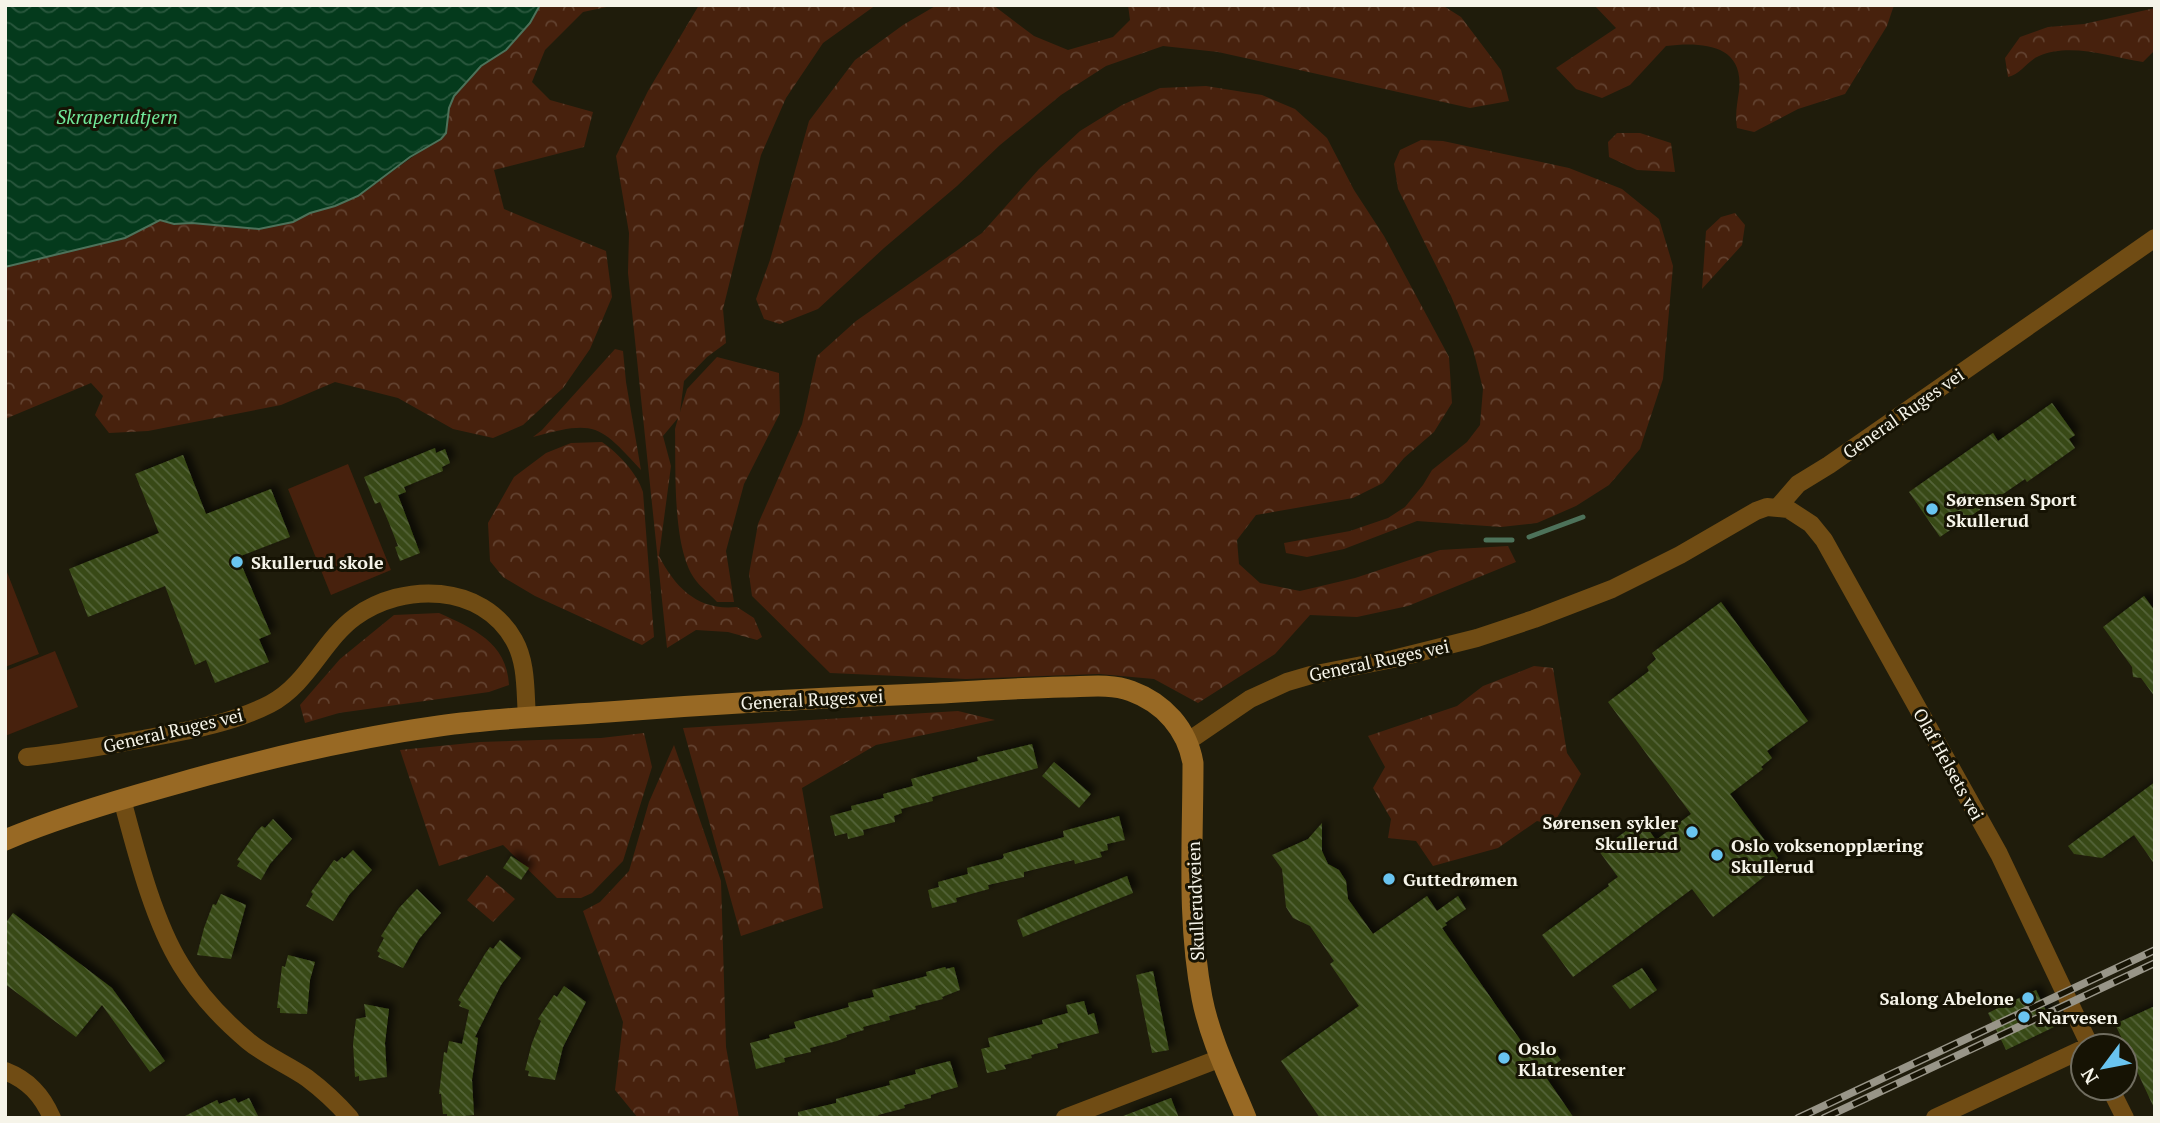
<svg xmlns="http://www.w3.org/2000/svg" width="2160" height="1123" font-family="'PT Serif',serif">
<defs>
<pattern id="forest-crowns" width="20" height="18" patternUnits="userSpaceOnUse" patternTransform="scale(1.75)"><rect width="20" height="18" fill="#47210d"/><path d="M2 6a3 3 0 1 1 6 0M12 15a3 3 0 1 1 6 0" fill="none" stroke="#624230"/></pattern>
<pattern id="water-waves" width="16" height="10" patternUnits="userSpaceOnUse" patternTransform="scale(1.75)"><rect width="16" height="10" fill="#043a1c"/><path d="M0 5q4-4 8 0t8 0" fill="none" stroke="#29573d"/></pattern>
<pattern id="building-back-hatch" width="6" height="6" patternUnits="userSpaceOnUse" patternTransform="scale(1.75)"><rect width="6" height="6" fill="#384917"/><path d="M-1 5l2 2M0 0l6 6M5-1l2 2" fill="none" stroke="#556439"/></pattern>
<filter id="shadow"><feDropShadow dx="5.5" dy="-5.5" stdDeviation="3.5" flood-color="#0009"/></filter>
</defs>
<rect width="100%" height="100%" fill="#1f1c0b"/>
<path fill="#47210d" d="M348,464L391,570L331,595L288,489Z
M5,567L39,654L5,667Z
M55,651L78,707L5,736V671Z"/>
<path fill="url(#forest-crowns)" d="M540,5H616L583,12L545,50L532,82L550,100L593,112L584,147L494,170L504,209L606,251L612,297L590,349L563,388L523,425L493,438L453,429L398,398L335,382L281,405L148,431L109,433L95,415L103,396L91,383L5,419V267L125,238L160,220L174,224L192,223L259,229L292,222L310,213L335,206L358,196L446,133L449,108L454,96L481,66L506,50L530,23Z
M699,5H876L823,43L786,98L761,155L723,309L726,343L707,357L684,381L680,412L687,389L717,357L779,373L780,413L744,484L726,551L734,602H717C710,594 700,587 694,578C672,545 676,469 675,429L678,418L663,436L671,466L659,556C676,589 699,611 737,607L754,618L762,637L757,640L728,632L696,630L667,648L628,273L629,233L616,156L648,91Z
M937,5H993L1034,36L1068,50L1113,37L1130,20L1128,5H1442L1461,17L1501,70L1509,101L1470,108L1218,52L1163,46L1106,66L1061,95L1000,145L957,186L884,248L818,309L780,324L764,319L756,299L770,260L809,121L855,60L903,25Z
M1594,5H1894L1887,26L1845,94L1798,109L1754,132L1737,128C1735,114 1737,105 1739,91C1745,43 1700,42 1666,46L1630,85L1602,98L1576,89L1556,68L1616,28Z
M2155,8V50L2143,62C2110,57 2071,42 2039,56C2027,61 2021,74 2008,77L2005,58L2020,37L2048,27L2084,24Z
M1206,86L1262,95L1295,109L1327,138L1354,190L1384,236L1449,357L1452,403L1434,432L1404,458L1383,483L1353,498L1256,515L1237,540L1239,564L1260,583L1300,591L1355,578L1440,550L1508,546L1516,562L1408,606L1357,617L1310,615L1275,654L1198,703L1154,679L1099,674L966,679L830,673L752,596L749,574L758,524L802,424L817,356L856,321L982,233L1039,169L1080,131L1122,105L1160,88Z
M1617,133H1640L1671,143L1675,172L1637,170L1609,157L1608,142Z
M1421,140L1443,141L1569,168L1622,189L1659,219L1673,266L1663,379L1640,449L1609,485L1576,506L1537,523L1501,527L1417,521L1344,549L1307,557L1286,553L1284,543L1350,531L1388,518L1405,507L1423,485L1432,470L1467,442L1480,425L1483,389L1473,349L1451,296L1398,189L1394,164L1400,150Z
M1735,213L1745,225L1742,245L1702,289L1706,231L1721,217Z
M615,349L623,351L626,382L641,470C599,424 595,420 533,437L542,430Z
M602,442C618,453 637,473 643,492L654,637L642,645L535,596L503,577L490,561L488,523L514,477L546,453L571,443Z
M439,613C472,628 507,642 509,685L489,692L339,713L305,723L300,705L340,659L394,615Z
M1534,666L1553,668L1567,753L1581,774L1553,825L1537,821L1498,848L1433,866L1416,841L1388,838L1391,819L1373,788L1385,767L1368,736L1457,706L1483,686Z
M958,711L995,720L876,745L802,788L823,908L741,936L683,728Z
M644,733L652,767L623,861L592,893L581,898H557L503,845L439,866L400,750L480,742L601,738Z
M674,745L721,881L726,1047L739,1118H638L615,1090L623,1022L583,911L600,902L629,871L649,802Z
M487,875L515,899L493,922L467,900Z"/>
<path fill="url(#water-waves)" stroke="#4d725a" stroke-width="2" d="M5,5H540L530,23L506,50L481,66L454,96L449,108L446,133L441,139L410,157L358,196L335,206L310,213L293,222L259,229L192,223L174,224L160,220L125,238L5,267Z"/>
<g fill="none" stroke-linecap="round" stroke-linejoin="round">
<path stroke="#4d725a" stroke-width="5" d="M1529,537L1583,517
M1486,540H1512"/>
</g>
<path fill="url(#building-back-hatch)" filter="url(#shadow)" d="M2052,403L2075,435L2069,439L2075,448L2027,482L2025,479L1940,537L1909,492L1993,433L1998,441Z
M435,448L436,453L445,449L450,463L442,467L443,471L404,487L406,492L398,495L420,553L400,561L395,547L398,546L389,523L380,502L375,504L364,477Z
M183,455L206,514L271,489L290,537L238,557L271,634L259,639L269,662L215,683L206,660L195,665L165,586L88,617L69,569L159,533L135,474Z
M2144,596L2155,611V697L2141,678L2133,677L2132,667L2103,627Z
M1721,602L1808,721L1767,751L1772,758L1761,767L1763,769L1730,794L1778,858L1776,859L1780,864L1713,917L1692,889L1573,977L1542,935L1609,886L1608,884L1618,877L1599,851L1641,820L1656,840L1691,814L1608,702L1649,671L1647,667L1656,659L1652,653Z
M1032,744L1038,768L932,797L933,801L901,809L902,813L894,816L895,822L863,830L864,835L848,839L847,833L835,836L830,816L852,810L851,806L884,798L883,794L913,786L911,779L978,761L977,757Z
M1054,762L1091,794L1079,808L1042,776Z
M2155,782V865L2134,835L2102,858L2074,854L2068,846Z
M1119,816L1125,840L1107,844L1108,850L1100,852L1102,857L1075,864L1074,860L1024,872V877L988,885L989,889L956,898L957,902L932,908L928,890L939,887L938,882L968,874L967,868L1002,859L1004,857L1003,854L1064,837L1063,831Z
M273,819L292,839L270,864L261,880L237,866L240,861L237,860L257,831L262,826L265,828Z
M1322,823V851L1328,864L1339,870L1346,881L1348,899L1373,934L1427,896L1437,911L1458,896L1466,909L1445,923L1447,925L1442,928L1528,1051L1537,1045L1543,1055L1552,1049L1561,1060L1543,1073L1574,1118H1320L1281,1061L1359,1006L1330,964L1334,961L1310,926L1293,918L1286,907L1282,869L1272,855L1308,839Z
M353,850L372,870L349,895L333,921L306,906L313,894L311,892L334,860L337,862L342,857L344,859Z
M511,856L529,868L521,880L503,868Z
M1127,876L1133,893L1023,937L1017,920Z
M417,889L441,913L419,939L403,968L378,957L380,953L377,951L384,938L381,936L399,908Z
M221,894L246,905L231,959L197,955L204,928L213,904L216,905Z
M13,913L112,988L165,1061L150,1072L102,1005L76,1037L5,984V924Z
M500,940L521,958L501,985L475,1037L478,1038L472,1080L474,1115L447,1118V1114H443L441,1094H439L444,1052L447,1053L449,1041L462,1044L469,1010L459,1006L461,1002L458,1000L485,954L490,947L493,949Z
M288,955L315,962L310,980L307,1014L280,1013V1008H277L282,966L285,967Z
M945,967L946,969L954,967L960,990L942,997L943,999L915,1006L916,1009L889,1016L890,1020L863,1027L864,1030L846,1035L847,1037L837,1041L810,1048L811,1052L784,1058L785,1062L756,1069L750,1043L770,1038L769,1035L796,1028L794,1022L849,1007L848,1003L874,997L872,990L927,976L926,972Z
M1642,968L1657,990L1630,1009L1612,986Z
M1153,971L1169,1050L1152,1053L1136,975Z
M564,986L586,1002L563,1047L555,1080L528,1076L529,1071L525,1070L532,1043L541,1021L538,1019L554,995L557,997Z
M2036,990L2054,1027L2006,1050L1988,1013Z
M1084,1001L1088,1015L1094,1013L1099,1033L1057,1044L1058,1048L1031,1055L1032,1058L1004,1065L1006,1069L987,1073L981,1049L990,1047L988,1038L1043,1024L1042,1020L1068,1013L1066,1005Z
M364,1004L389,1009L385,1043L387,1077L359,1081V1076L355,1077L353,1044L356,1019L366,1017Z
M2155,1006V1110L2115,1024Z
M950,1061L958,1087L940,1092L931,1095V1098L904,1105L905,1108L878,1115L879,1118H798V1112L836,1103V1099L890,1085L889,1081L916,1074L915,1070Z
M235,1098L238,1103L249,1098L259,1118H181L217,1100L219,1104Z
M1171,1098L1179,1118H1123V1116Z"/>
<g fill="none" stroke-linecap="round" stroke-linejoin="round">
<path stroke="#704c14" stroke-width="18" d="M1778,507L1798,484L1829,465L2155,238
M1187,742L1250,699L1287,682L1311,675L1393,659L1477,638L1534,619L1612,589L1680,555L1756,511L1767,507L1788,509L1811,524L1824,540L1999,854L2090,1046
M27,757C66,753 104,746 143,739C186,731 231,724 270,704C308,684 323,640 355,617C403,582 482,583 514,640C527,663 525,691 527,717
M122,799C136,851 153,920 181,965C198,993 223,1020 248,1041C266,1056 288,1065 307,1078C323,1090 337,1103 350,1118
M5,1071C28,1080 42,1095 52,1118
M2110,1088L2125,1118
M1065,1118L1221,1058
M1935,1118L2083,1049"/>
<path stroke="#986924" stroke-width="21" d="M5,840C57,818 111,802 165,787C255,761 347,739 439,726C495,718 551,716 608,712C711,704 815,698 919,694C967,692 1015,688 1063,687C1085,687 1110,683 1131,691C1164,703 1187,729 1193,763C1193,841 1187,921 1202,998C1210,1039 1230,1079 1246,1118"/>
<defs>
<path id="rail" d="M1798,1118L2155,950
M1824,1118L2155,963"/>
</defs>
<use href="#rail" stroke="#989588" stroke-width="8"/>
<use href="#rail" stroke="#161304" stroke-width="5" stroke-dasharray="16" stroke-linecap="butt"/>
</g>
<g fill="#69c4f0" stroke="#161304" stroke-width="2.5">
<circle cx="1932" cy="509" r="7"/>
<circle cx="237" cy="562" r="7"/>
<circle cx="1692" cy="832" r="7"/>
<circle cx="1717" cy="855" r="7"/>
<circle cx="1389" cy="879" r="7"/>
<circle cx="2028" cy="998" r="7"/>
<circle cx="2024" cy="1017" r="7"/>
<circle cx="1504" cy="1058" r="7"/>
</g>
<g text-anchor="middle" dominant-baseline="central" stroke-width="6" stroke-linejoin="round" paint-order="stroke">
<g font-size="18" fill="#f6f4e9" stroke="#161304">
<text transform="translate(1903 413) rotate(-35)">General Ruges vei</text>
<text transform="translate(1379 660) rotate(-12)">General Ruges vei</text>
<text transform="translate(812 699) rotate(-3)">General Ruges vei</text>
<text transform="translate(173 730) rotate(-13)">General Ruges vei</text>
<text transform="translate(1949 764) rotate(61)">Olaf Helsets vei</text>
<text transform="translate(1195 901) rotate(-92)">Skullerudveien</text>
</g>
<g font-size="18" font-weight="bold" fill="#f6f4e9" stroke="#161304" text-anchor="start">
<text x="1946" y="499">Sørensen Sport<tspan x="1946" dy="21">Skullerud</tspan></text>
<text x="251" y="562">Skullerud skole</text>
<text x="1678" y="822" text-anchor="end">Sørensen sykler<tspan x="1678" dy="21">Skullerud</tspan></text>
<text x="1731" y="845">Oslo voksenopplæring<tspan x="1731" dy="21">Skullerud</tspan></text>
<text x="1403" y="879">Guttedrømen</text>
<text x="2014" y="998" text-anchor="end">Salong Abelone</text>
<text x="2038" y="1017">Narvesen</text>
<text x="1518" y="1048">Oslo<tspan x="1518" dy="21">Klatresenter</tspan></text>
</g>
<g font-size="19" font-style="italic" fill="#71ea9a" stroke="#161304">
<text x="117" y="116">Skraperudtjern</text>
</g>
</g>
<rect width="2160" height="1123" fill="none" stroke="#f6f4e9" stroke-width="14"/>
<g transform="translate(2104 1067) rotate(238)"><circle r="33" fill="#161304" stroke="#706d60" stroke-width="2"/>
<path d="M0-5L12 26L0 18L-12 26Z" fill="#69c4f0"/>
<text y="-10" font-size="19" font-weight="bold" text-anchor="middle" fill="#f6f4e9">N</text>
</g>
</svg>
